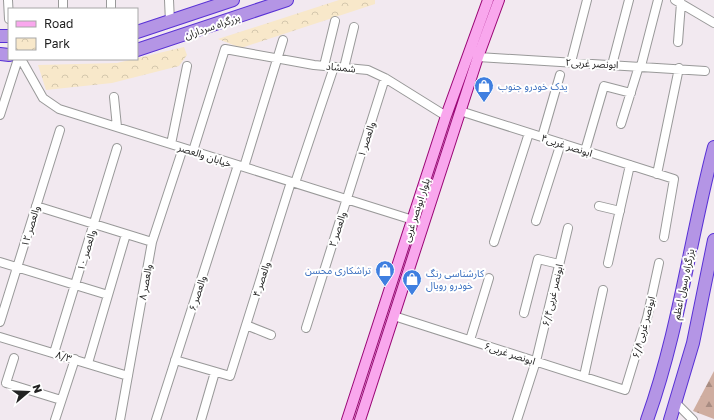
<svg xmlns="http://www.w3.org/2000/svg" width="714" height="420" font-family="'Golos Text','Noto Sans Arabic',sans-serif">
<defs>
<pattern id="forest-firs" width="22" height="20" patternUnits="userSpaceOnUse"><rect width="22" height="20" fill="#cfada0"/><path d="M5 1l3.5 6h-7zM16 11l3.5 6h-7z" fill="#a88c82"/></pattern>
<pattern id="park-crowns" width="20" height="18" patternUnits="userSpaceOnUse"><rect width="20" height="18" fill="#f8e8ca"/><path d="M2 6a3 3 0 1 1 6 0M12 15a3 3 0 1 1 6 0" fill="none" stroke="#d4c7ad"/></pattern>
</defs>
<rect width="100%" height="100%" fill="#f2e9f0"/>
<path fill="url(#forest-firs)" d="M714,371V419L693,411Z"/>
<path fill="url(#park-crowns)" d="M339,0H375V4L241,48L218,39Z
M184,47L187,55L179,66L112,83L46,90L38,65L117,63Z"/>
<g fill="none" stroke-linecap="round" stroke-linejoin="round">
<defs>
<path id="minor" d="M8,0L9,19
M169,0L170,22
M675,0L714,23
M63,9V0
M111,9V0
M678,42L681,3
M478,57L705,71
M21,59L43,98L59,109L413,220
M571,62L587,0
M612,65L629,0
M324,66L335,21
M641,66L658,0
M344,68L354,27
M114,97L117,127
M460,111L674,179L664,237
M0,115L18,59
M621,124L639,66
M542,137L560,75
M171,144L187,66
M193,151L225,49L314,65L368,70L385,78L446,116
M585,151L604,86L631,93
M244,167L283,40
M657,174L679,68
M295,183L334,67
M36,206L152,242
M599,206L620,211
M536,221L561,143
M494,242L529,133
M0,262L108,295
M608,263L630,165
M524,313L538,259L559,264
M394,316L625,390L647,318L659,263
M0,322L60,130
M246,325L271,335
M306,328L385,78
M0,337L128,376
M470,340L489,278
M54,353L117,148
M14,358L6,383L61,400
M175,360L230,376L291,182
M88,363L126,234
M584,376L603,290
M676,403L693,420
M55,420L75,359
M120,420L152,242L183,148
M156,420L238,165
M201,420L215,372
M517,420L536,361L568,228"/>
<path id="major" d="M347,420L446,116L488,0
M360,420L478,57L499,0"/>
<path id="highway" d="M137,32L233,0
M0,36H9
M137,50L287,0
M0,54L9,55
M647,420C679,331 690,238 714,147
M670,420L693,343L714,240"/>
</defs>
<use href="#minor" stroke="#999" stroke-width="10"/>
<use href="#major" stroke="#9a0675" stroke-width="12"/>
<use href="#highway" stroke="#5831d5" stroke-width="14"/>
<use href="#minor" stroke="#fff" stroke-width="8"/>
<use href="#major" stroke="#f9a7ed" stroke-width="10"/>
<use href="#highway" stroke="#b495e5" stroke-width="12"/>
</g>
<defs>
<symbol id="shop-pin" viewBox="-11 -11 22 30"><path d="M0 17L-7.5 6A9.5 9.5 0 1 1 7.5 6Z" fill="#3f7fe0" stroke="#fff"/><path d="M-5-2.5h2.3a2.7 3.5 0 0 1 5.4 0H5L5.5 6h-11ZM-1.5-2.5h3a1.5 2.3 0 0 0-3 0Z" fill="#fff"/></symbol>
</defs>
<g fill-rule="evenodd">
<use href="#shop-pin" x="473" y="75" width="22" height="30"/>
<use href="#shop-pin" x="374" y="259" width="22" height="30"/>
<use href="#shop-pin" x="401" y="268" width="22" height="30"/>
</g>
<g text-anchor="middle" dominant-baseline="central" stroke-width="4" stroke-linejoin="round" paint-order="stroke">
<g font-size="10" fill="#222" stroke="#fff">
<text transform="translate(212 26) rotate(-19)">بزرگراه سرداران</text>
<text transform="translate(592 63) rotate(3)">۲ابونصر غربی</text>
<text transform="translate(341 67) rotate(6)">شمشاد</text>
<text transform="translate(366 139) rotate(-72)">والعصر ۱</text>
<text transform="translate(567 145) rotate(18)">۴ابونصر غربی</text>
<text transform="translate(205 155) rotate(18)">خیابان والعصر</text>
<text transform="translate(416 210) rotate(-72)">بلوار ابونصر غربی</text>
<text transform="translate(30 226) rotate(-73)">والعصر ۱۲</text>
<text transform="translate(337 229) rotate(-72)">والعصر ۲</text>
<text transform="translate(86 250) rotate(-73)">والعصر ۱۰</text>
<text transform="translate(261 279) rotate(-72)">والعصر ۴</text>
<text transform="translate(145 282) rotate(-80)">والعصر ۸</text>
<text transform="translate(683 284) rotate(-78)">بزرگراه رسول اعظم</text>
<text transform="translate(197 293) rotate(-72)">والعصر ۶</text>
<text transform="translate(552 295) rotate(-77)">۶/۴ابونصر غربی</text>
<text transform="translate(643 327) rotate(-75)">۶/۸ابونصر غربی</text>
<text transform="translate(510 353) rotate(18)">۶ابونصر غربی</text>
<text transform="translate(64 356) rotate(17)">۸/۳</text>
</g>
<g font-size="10" fill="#366cbe" stroke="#fff" text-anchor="start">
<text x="498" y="86">یدک خودرو جنوب</text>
<text x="371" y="270" text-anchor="end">تراشکاری محسن</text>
<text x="426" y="273">کارشناسی رنگ<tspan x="426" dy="12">خودرو رویال</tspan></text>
</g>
</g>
<rect x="8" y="8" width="130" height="52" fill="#ffffff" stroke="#a7a7a7"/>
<rect x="16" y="21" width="20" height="6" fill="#f9a7ed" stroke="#a7a7a7"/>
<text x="44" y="28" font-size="12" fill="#222222">Road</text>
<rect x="16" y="38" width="20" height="12" fill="url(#park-crowns)" stroke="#a7a7a7"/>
<text x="44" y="48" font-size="12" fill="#222222">Park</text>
<g transform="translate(28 392) rotate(71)" stroke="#ffffff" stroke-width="3" paint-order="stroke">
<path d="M0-3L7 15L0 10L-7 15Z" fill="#222222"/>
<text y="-6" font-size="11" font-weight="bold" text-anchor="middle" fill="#222222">N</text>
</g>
</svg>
